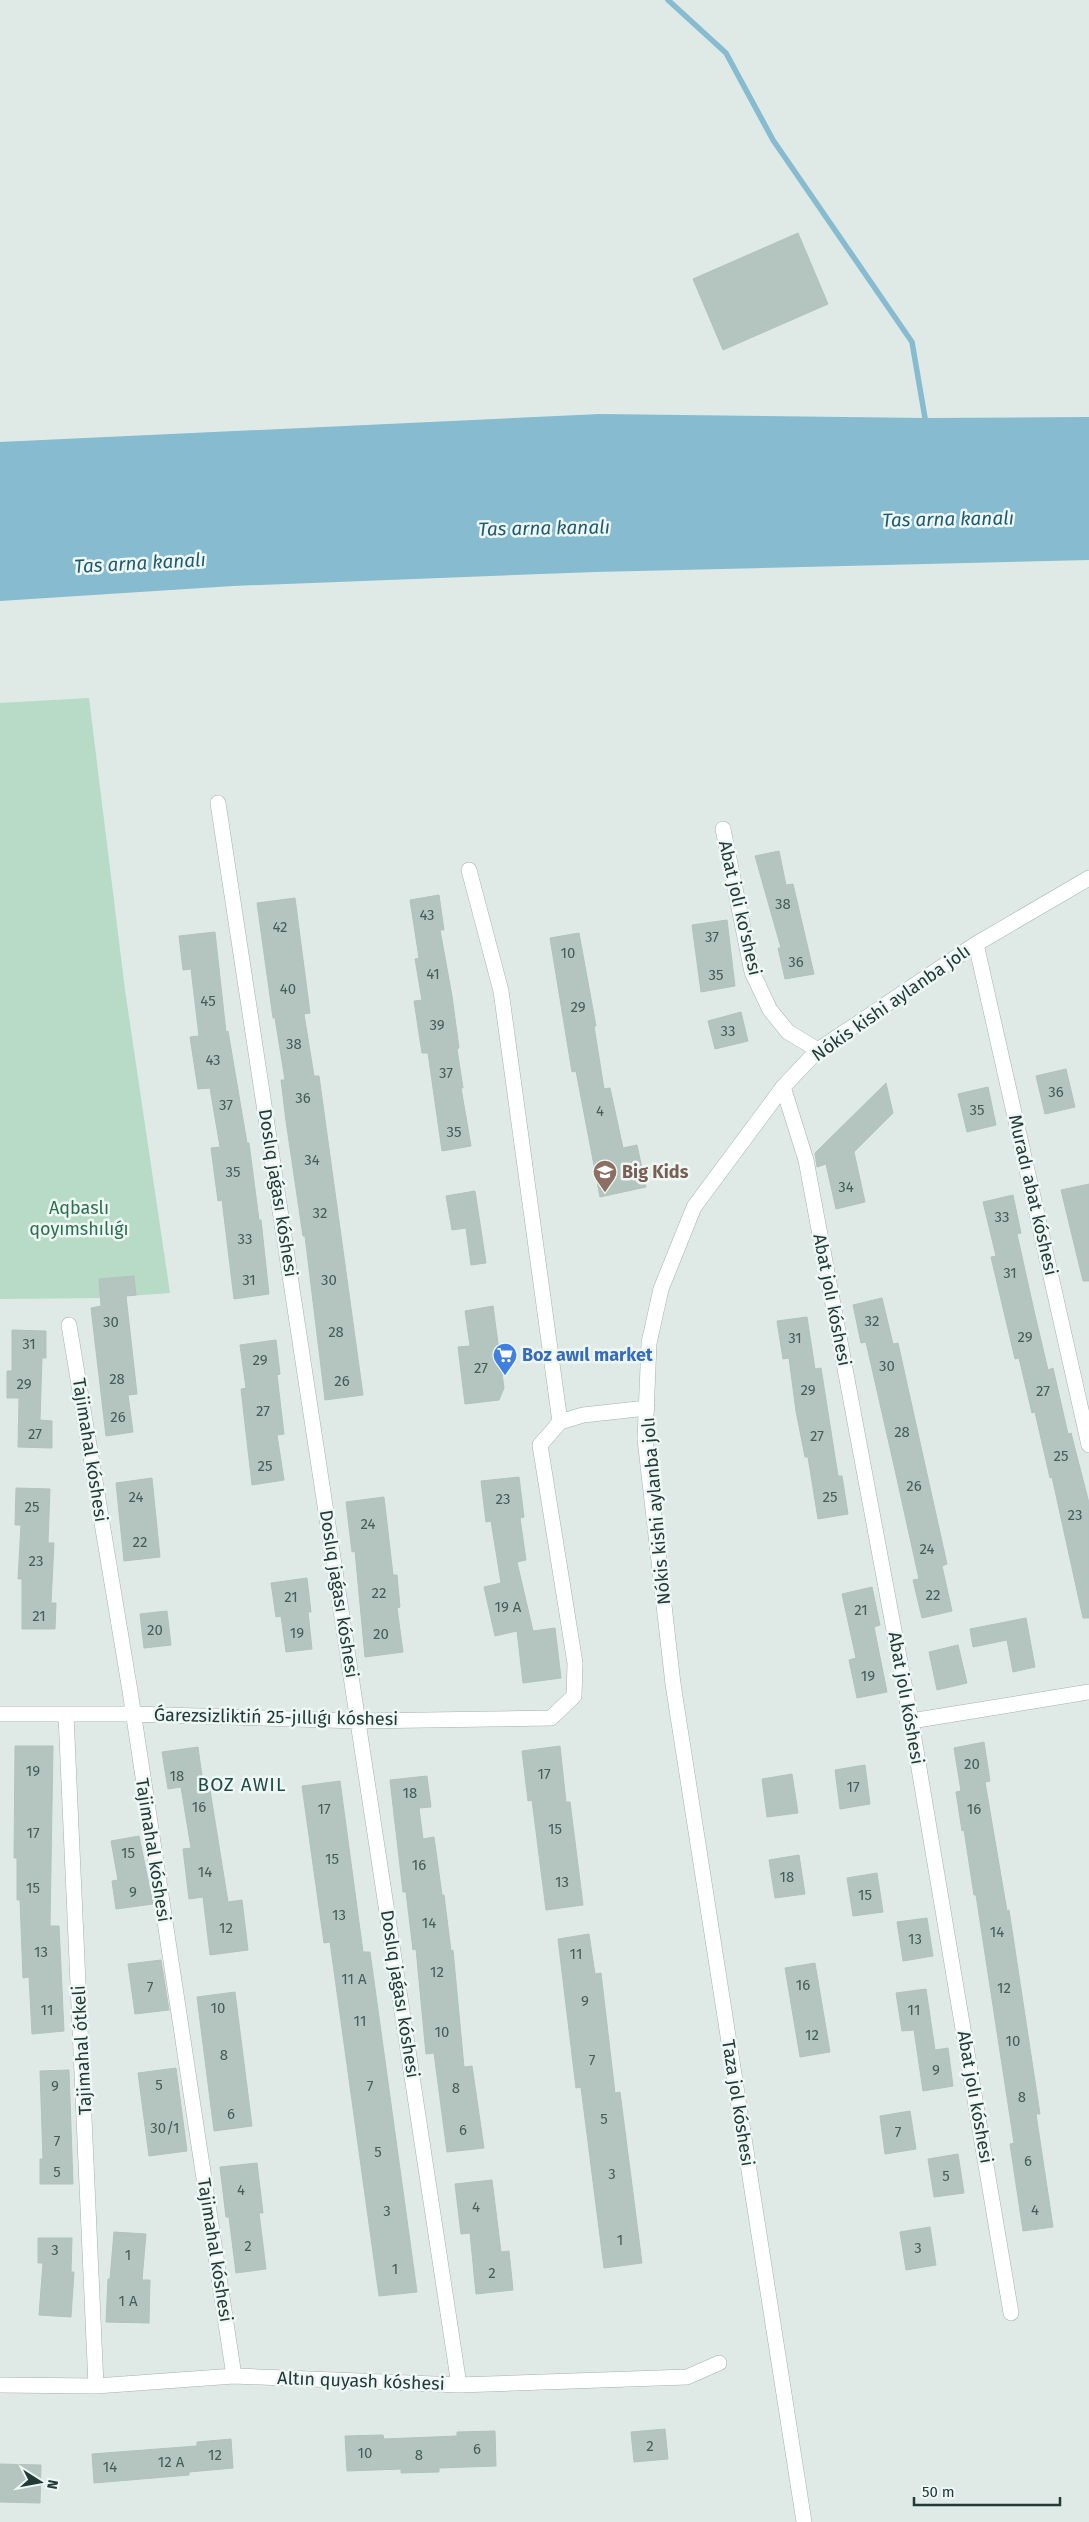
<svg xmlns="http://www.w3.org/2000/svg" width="1089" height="2522" font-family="'Fira Sans',sans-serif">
<rect width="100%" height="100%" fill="#dfeae6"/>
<path fill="#b7dbc6" d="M89,698L125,990L170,1293L101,1298L0,1299V703Z"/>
<path fill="#86bbd0" d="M600,414L925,418L1089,417V560L595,572L233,586L0,601V442Z"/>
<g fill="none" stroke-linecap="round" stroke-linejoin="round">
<path stroke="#86bbd0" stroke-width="5.5" d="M668,0L726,53L773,140L912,342L925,418"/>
</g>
<path fill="#b4c5c0" stroke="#b1c3be" d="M798,233L828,304L723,350L693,279Z
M779,851L786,885L793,884L814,974L785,979L778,948H781L755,856Z
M439,895L444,930H440L452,996L459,1048L457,1049L463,1088H461L471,1146L442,1151L428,1053H422L414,1001L422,1000L415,959L419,958L410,900Z
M295,898L310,1013L304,1014L314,1076H319L363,1395L325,1400L305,1236H303L286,1121L281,1080H285L275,1018H273L257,903Z
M727,920L735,986L701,992L692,925Z
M215,932L226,1032L228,1031L247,1143H249L259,1220H261L269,1294L234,1299L222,1200L218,1201L211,1148L220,1147L210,1088L198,1089L190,1037L199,1036L191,969L183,970L179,936Z
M579,933L596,1026H594L604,1089L610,1088L623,1148L637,1145L646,1187L600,1197L576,1071L572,1072L550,938Z
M741,1012L748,1041L715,1049L708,1021Z
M1066,1069L1075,1107L1045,1114L1036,1076Z
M886,1083L893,1113L854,1152L865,1202L836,1209L826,1164L817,1167L815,1153Z
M988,1087L996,1125L967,1132L958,1094Z
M1089,1184V1281H1083L1061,1190Z
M475,1191L486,1263L471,1265L466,1228L452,1230L446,1196Z
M1013,1195L1021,1233L1017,1234L1035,1315L1048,1370L1053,1368L1068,1434L1071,1433L1089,1503V1618H1083L1052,1477L1050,1478L1035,1412L1032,1413L1019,1358L1015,1359L991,1257L996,1256L983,1202Z
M134,1276L136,1295L126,1296L137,1394L128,1395L133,1432L106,1436L91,1308L101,1306L99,1279Z
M882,1298L893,1344L898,1343L947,1564L942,1566L952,1611L922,1618L913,1580L919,1579L895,1470L866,1342L861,1343L853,1305Z
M493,1306L504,1388L499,1400L465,1404L458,1347L470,1346L465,1311Z
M807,1317L815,1369L821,1368L838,1476H842L848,1514L818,1519L808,1457H805L796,1411L789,1358L783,1359L777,1321Z
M12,1330L46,1331V1358H42L40,1420L52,1421V1448L18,1447L19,1398H7V1371H12Z
M276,1340L280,1374L277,1375L284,1434L277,1435L284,1480L252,1485L241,1389L246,1388L240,1345Z
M519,1477L524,1517L520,1518L526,1560L517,1562L533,1631L555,1628L561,1678L523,1683L517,1631L495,1636L484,1587L501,1583L491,1521L486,1522L481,1481Z
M152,1478L160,1557L124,1561L116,1483Z
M16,1488L50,1489L48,1543H54L51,1603H56L55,1629H22V1579H18L21,1525H15Z
M384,1497L393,1575H397L400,1607L397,1608L403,1652L365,1657L355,1551L352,1552L346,1502Z
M307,1578L311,1612H308L312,1649L286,1652L281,1616L276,1617L271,1583Z
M872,1587L880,1625L874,1627L887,1692L857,1698L849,1660L856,1658L842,1594Z
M167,1611L171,1645L144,1648L140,1614Z
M1026,1618L1035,1667L1013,1672L1007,1640L973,1647L970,1629Z
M958,1645L967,1683L937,1690L929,1652Z
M984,1742L990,1781L985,1782L1007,1911L1009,1910L1040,2114H1036L1053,2227L1023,2231L1010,2144L1014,2143L976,1895H974L964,1830L962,1831L956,1792L961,1791L954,1748Z
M15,1746H53L50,1926H59L64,2031L32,2034L29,1977L23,1978L20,1900H17V1858H14Z
M560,1746L566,1802H570L583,1905L546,1910L532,1800L528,1801L522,1751Z
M198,1747L204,1791L210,1790L228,1902L242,1900L248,1950L210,1955L203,1897L189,1899L183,1849L191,1848L181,1787L168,1789L162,1752Z
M865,1765L870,1804L840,1809L835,1770Z
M792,1774L798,1813L767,1817L762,1779Z
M427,1776L431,1807L419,1808L423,1839L434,1837L442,1895H444L451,1951L453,1950L464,2067L472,2066L484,2148L447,2152L434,2053L426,2054L416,1949L413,1950L406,1892H403L390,1780Z
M340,1781L363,1952H370L417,2292L379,2296L330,1942L324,1943L302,1786Z
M139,1836L153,1904L116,1909L112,1881L118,1880L111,1841Z
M799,1855L805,1894L775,1898L769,1860Z
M877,1873L883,1912L853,1916L847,1878Z
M927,1918L933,1956L903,1961L897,1922Z
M589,1934L595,1974L601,1973L615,2093L620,2092L642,2263L604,2268L581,2087L576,2088L558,1939Z
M161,1960L169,2010L135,2014L128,1964Z
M815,1963L830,2052L800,2057L785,1968Z
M926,1989L935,2050L948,2048L953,2086L923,2091L914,2030L902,2031L896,1993Z
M235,1992L252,2126L214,2131L197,1997Z
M176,2068L187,2151L149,2156L138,2073Z
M69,2070L73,2184H40V2159H43L40,2071Z
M910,2111L916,2149L885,2154L880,2116Z
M958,2154L964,2193L934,2197L928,2159Z
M257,2163L263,2213H259L266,2269L236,2273L229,2217H226L220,2167Z
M492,2180L501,2252L509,2251L513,2290L476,2294L470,2233L461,2234L455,2184Z
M930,2227L936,2265L906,2270L900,2232Z
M114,2232L146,2234L142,2280H150L149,2323L106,2322L108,2279H110Z
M38,2238H72L71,2272H74L71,2317L39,2315L43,2263H38Z
M665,2429L668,2459L634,2462L631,2432Z
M495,2431L496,2466L439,2468V2472L401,2473V2469L347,2471L345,2436L383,2435L384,2439L457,2436V2432Z
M231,2439L233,2468L189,2472V2475L94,2483L92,2454L197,2446V2442Z
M0,2464L41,2465L40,2503L0,2502Z"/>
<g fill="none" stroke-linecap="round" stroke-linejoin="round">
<defs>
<path id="street" d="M218,803L459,2385
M723,829L752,972L770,1010L788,1032L818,1050
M469,870L501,991L560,1422
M976,944L1089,1445
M783,1087L806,1160L911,1721L1011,2313
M69,1325L130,1691L234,2376
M0,1714H133L359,1721L551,1718L574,1696L575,1663L540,1445L560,1422L583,1415L647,1408
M66,1715L96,2386
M911,1721L1089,1692
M0,2385L96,2386L234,2376L459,2385L687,2377L719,2363"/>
<path id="secondary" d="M804,2522L673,1684L645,1439L649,1343L661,1289L694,1207L783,1087L818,1050L976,944L1089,878"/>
</defs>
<use href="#street" stroke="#a2b2ae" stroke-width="16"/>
<use href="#secondary" stroke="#9eb6b0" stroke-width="16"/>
<use href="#street" stroke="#fff" stroke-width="15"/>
<use href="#secondary" stroke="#fff" stroke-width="15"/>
</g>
<defs>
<symbol id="school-pin" viewBox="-11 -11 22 30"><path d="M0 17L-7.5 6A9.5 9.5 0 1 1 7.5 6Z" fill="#8d6e63" stroke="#eff7f4"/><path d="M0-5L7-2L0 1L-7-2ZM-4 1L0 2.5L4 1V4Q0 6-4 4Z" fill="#fff"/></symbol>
<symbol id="supermarket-pin" viewBox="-11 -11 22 30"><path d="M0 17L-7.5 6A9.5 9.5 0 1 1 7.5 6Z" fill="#3f7fe0" stroke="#eff7f4"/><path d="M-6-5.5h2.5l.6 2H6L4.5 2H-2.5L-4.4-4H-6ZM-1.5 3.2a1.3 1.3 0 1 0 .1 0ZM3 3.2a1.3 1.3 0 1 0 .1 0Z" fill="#fff"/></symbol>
</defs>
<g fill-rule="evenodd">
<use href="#school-pin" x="591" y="1158" width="28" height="38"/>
<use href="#supermarket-pin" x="491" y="1341" width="28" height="38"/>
</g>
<g text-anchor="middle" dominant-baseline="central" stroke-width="5" stroke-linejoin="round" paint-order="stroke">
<g font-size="15" fill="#455d58">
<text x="783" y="904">38</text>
<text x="427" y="915">43</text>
<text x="280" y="927">42</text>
<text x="712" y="937">37</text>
<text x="568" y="953">10</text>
<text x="796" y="962">36</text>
<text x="433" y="974">41</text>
<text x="716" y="975">35</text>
<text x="288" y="989">40</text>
<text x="208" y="1001">45</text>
<text x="578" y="1007">29</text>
<text x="437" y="1025">39</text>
<text x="728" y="1031">33</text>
<text x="294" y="1044">38</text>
<text x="213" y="1060">43</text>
<text x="446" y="1073">37</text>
<text x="1056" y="1092">36</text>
<text x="303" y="1098">36</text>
<text x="226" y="1105">37</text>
<text x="977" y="1110">35</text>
<text x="600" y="1111">4</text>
<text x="454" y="1132">35</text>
<text x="312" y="1160">34</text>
<text x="233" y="1172">35</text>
<text x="846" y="1187">34</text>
<text x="320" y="1213">32</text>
<text x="1002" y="1217">33</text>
<text x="245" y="1239">33</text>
<text x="1010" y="1273">31</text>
<text x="249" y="1280">31</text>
<text x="329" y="1280">30</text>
<text x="872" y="1321">32</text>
<text x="111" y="1322">30</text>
<text x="336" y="1332">28</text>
<text x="1025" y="1337">29</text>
<text x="795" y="1338">31</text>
<text x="29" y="1344">31</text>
<text x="260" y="1360">29</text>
<text x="887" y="1366">30</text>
<text x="481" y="1368">27</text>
<text x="117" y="1379">28</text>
<text x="342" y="1381">26</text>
<text x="24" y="1384">29</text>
<text x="808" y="1390">29</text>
<text x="1043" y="1391">27</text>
<text x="263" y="1411">27</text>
<text x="118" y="1417">26</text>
<text x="902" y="1432">28</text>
<text x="35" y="1434">27</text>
<text x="817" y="1436">27</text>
<text x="1061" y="1456">25</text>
<text x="265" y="1466">25</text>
<text x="914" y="1486">26</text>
<text x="136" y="1497">24</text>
<text x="830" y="1497">25</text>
<text x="503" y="1499">23</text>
<text x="32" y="1507">25</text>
<text x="1075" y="1515">23</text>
<text x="368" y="1524">24</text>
<text x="140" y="1542">22</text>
<text x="927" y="1549">24</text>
<text x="36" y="1561">23</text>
<text x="379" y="1593">22</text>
<text x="933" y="1595">22</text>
<text x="291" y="1597">21</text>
<text x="508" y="1607">19 А</text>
<text x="861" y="1610">21</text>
<text x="39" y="1616">21</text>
<text x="155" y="1630">20</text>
<text x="297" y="1633">19</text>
<text x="381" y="1634">20</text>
<text x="868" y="1676">19</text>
<text x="972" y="1764">20</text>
<text x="33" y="1771">19</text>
<text x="544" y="1774">17</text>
<text x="177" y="1776">18</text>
<text x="853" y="1787">17</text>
<text x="410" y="1793">18</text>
<text x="199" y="1807">16</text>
<text x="324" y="1809">17</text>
<text x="974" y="1809">16</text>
<text x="555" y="1829">15</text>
<text x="33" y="1833">17</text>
<text x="128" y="1853">15</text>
<text x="332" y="1859">15</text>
<text x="419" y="1865">16</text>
<text x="205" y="1872">14</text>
<text x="787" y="1877">18</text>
<text x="562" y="1882">13</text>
<text x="33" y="1888">15</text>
<text x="133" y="1892">9</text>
<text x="865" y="1895">15</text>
<text x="339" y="1915">13</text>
<text x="429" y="1923">14</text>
<text x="226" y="1928">12</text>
<text x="997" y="1932">14</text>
<text x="915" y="1939">13</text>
<text x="41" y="1952">13</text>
<text x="576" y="1954">11</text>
<text x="437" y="1972">12</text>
<text x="354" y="1979">11 А</text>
<text x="803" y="1985">16</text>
<text x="150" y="1987">7</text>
<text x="1004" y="1988">12</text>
<text x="585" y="2001">9</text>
<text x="218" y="2008">10</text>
<text x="47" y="2010">11</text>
<text x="914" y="2010">11</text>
<text x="360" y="2021">11</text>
<text x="442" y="2032">10</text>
<text x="812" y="2035">12</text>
<text x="1013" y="2041">10</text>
<text x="224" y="2055">8</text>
<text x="592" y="2060">7</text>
<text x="936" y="2070">9</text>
<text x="159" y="2085">5</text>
<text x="55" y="2086">9</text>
<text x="370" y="2086">7</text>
<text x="456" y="2088">8</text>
<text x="1022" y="2097">8</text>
<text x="231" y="2114">6</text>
<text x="604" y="2119">5</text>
<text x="165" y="2128">30/1</text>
<text x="463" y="2130">6</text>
<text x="898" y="2132">7</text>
<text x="57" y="2141">7</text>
<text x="378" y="2152">5</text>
<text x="1028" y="2161">6</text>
<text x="57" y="2172">5</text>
<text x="612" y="2174">3</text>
<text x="946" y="2176">5</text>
<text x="241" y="2190">4</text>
<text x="476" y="2207">4</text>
<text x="1035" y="2210">4</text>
<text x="387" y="2211">3</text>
<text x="620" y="2240">1</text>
<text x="248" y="2246">2</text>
<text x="918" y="2248">3</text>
<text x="55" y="2250">3</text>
<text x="128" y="2255">1</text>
<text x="395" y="2269">1</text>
<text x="492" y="2273">2</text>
<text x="128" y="2301">1 А</text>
<text x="650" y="2446">2</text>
<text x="477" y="2449">6</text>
<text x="365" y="2453">10</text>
<text x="215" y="2455">12</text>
<text x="419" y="2455">8</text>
<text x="171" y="2462">12 А</text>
<text x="110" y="2467">14</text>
</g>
<g font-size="18" fill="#203a36" stroke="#eff7f4">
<text transform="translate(740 908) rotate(77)">Abat joli ko'shesi</text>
<text transform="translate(891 1003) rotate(-35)">Nókis kishi aylanba jolı</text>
<text transform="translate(278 1193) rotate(81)">Doslıq jaǵası kóshesi</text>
<text transform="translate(1033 1195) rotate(77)">Muradı abat kóshesi</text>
<text transform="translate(832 1300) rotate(79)">Abat jolı kóshesi</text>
<text transform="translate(90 1450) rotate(81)">Tajimahal kóshesi</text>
<text transform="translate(656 1511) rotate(-95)">Nókis kishi aylanba jolı</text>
<text transform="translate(339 1594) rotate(81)">Doslıq jaǵası kóshesi</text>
<text transform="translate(906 1698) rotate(80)">Abat jolı kóshesi</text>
<text transform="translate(276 1717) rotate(1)">Ǵarezsizliktiń 25-jıllıǵı kóshesi</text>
<text transform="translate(153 1850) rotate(81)">Tajimahal kóshesi</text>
<text transform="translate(400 1994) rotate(81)">Doslıq jaǵası kóshesi</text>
<text transform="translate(82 2050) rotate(-93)">Tajimahal ótkeli</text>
<text transform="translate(975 2097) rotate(80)">Abat jolı kóshesi</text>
<text transform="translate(738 2103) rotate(81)">Taza jol kóshesi</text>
<text transform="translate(215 2250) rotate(81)">Tajimahal kóshesi</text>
<text transform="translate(361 2381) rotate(2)">Altın quyash kóshesi</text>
</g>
<g font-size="18" font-weight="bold" fill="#785e54" stroke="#eff7f4" text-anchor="start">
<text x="622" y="1172">Big Kids</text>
</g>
<g font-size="18" fill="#2b704e" stroke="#eff7f4">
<text x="79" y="1208">Aqbaslı<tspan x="79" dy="21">qoyımshılıǵı</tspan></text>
</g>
<g font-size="18" font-weight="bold" fill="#366cbe" stroke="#eff7f4" text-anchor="start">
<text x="522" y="1355">Boz awıl market</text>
</g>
<g font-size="19" font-style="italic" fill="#1b5a75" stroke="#eff7f4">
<text transform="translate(948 519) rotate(-1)">Tas arna kanalı</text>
<text transform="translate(544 528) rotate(-1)">Tas arna kanalı</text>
<text transform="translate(140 563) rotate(-3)">Tas arna kanalı</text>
</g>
<g font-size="19" letter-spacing="1" fill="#1c4b46" stroke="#eff7f4">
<text x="242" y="1784">BOZ AWIL</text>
</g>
</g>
<g transform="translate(40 2482) rotate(101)" stroke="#eff7f4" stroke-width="4" paint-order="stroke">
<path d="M0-4L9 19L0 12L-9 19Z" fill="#203a36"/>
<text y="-8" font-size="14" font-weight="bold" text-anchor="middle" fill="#203a36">N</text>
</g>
<path d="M914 2497v8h146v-8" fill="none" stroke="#203a36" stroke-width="2.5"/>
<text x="922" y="2497" font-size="15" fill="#203a36" stroke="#eff7f4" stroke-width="4" paint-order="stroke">50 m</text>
</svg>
